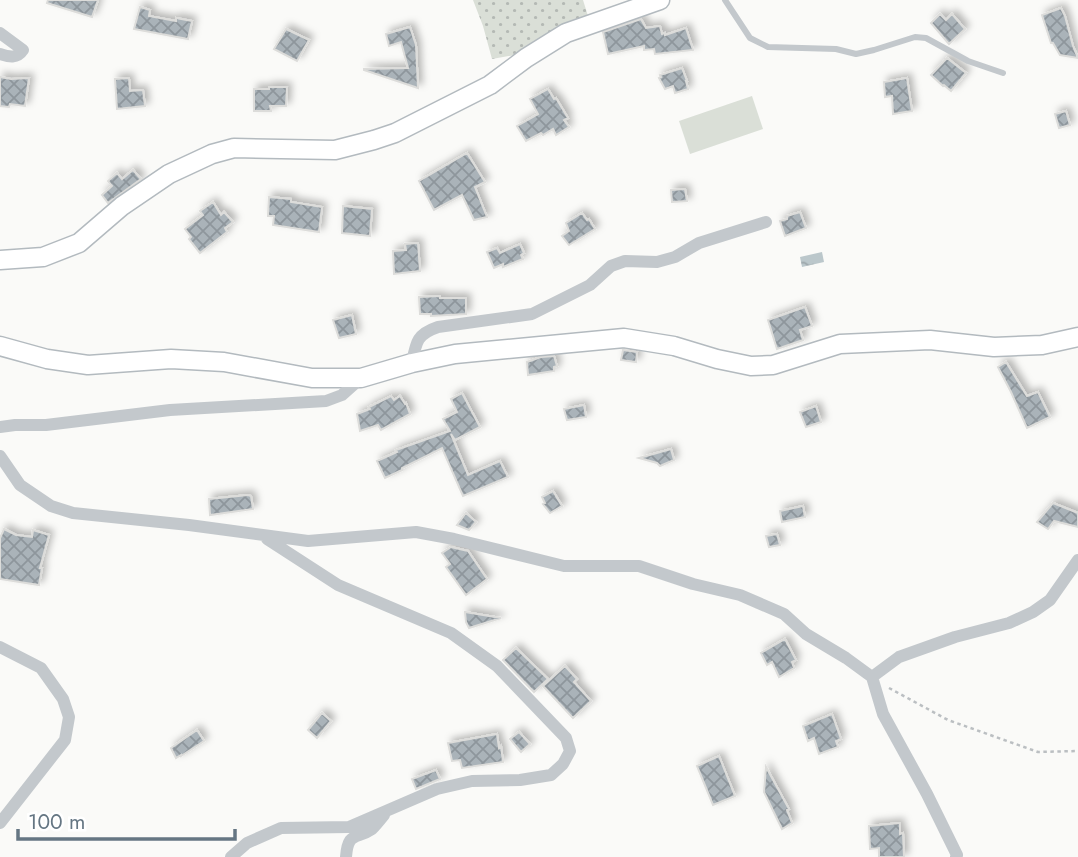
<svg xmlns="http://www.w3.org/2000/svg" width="1078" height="857" font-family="Jost,sans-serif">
<defs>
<pattern id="green-dots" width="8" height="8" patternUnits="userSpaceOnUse" patternTransform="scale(1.75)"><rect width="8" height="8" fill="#dadfd7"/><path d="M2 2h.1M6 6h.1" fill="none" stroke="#b4b9b4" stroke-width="1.8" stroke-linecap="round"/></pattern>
<pattern id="water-ripples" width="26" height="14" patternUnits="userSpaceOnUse" patternTransform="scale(1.75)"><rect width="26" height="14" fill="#bbc7cb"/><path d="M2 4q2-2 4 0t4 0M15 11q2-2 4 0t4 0" fill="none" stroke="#9ca6aa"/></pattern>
<pattern id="building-cross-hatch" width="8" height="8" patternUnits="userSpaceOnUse" patternTransform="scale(1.75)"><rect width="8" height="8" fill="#aab3b9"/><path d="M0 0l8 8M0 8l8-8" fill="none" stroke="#8e969c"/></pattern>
<filter id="shadow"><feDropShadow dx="4" dy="-4" stdDeviation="3.5" flood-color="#0004"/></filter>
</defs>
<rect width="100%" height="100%" fill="#fafaf8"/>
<path fill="url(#green-dots)" d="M473,0H583L588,16L562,26L520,54L492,59L483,26Z"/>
<path fill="#dadfd7" d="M752,96L763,129L690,154L679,121Z"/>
<path fill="url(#water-ripples)" d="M822,252L824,262L802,267L800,257Z"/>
<path fill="url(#building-cross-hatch)" stroke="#dcdcda" stroke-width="2" filter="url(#shadow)" d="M48,0H98L92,17L47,3Z
M140,7L150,10L149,16L176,21V18L192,21L188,39L134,29Z
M1061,8L1065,16L1073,46L1078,58L1060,55L1053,43H1051L1042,15Z
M940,14L946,20L952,14L965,29L949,44L931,23Z
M641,19L646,28L660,26L662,34L665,33V35L686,28L693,50L655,54L654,49L644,50V46L608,54L603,32Z
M410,27L416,45L418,88L364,70V69L408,68L401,42L389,46L386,34Z
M286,29L309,40L297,61L274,49Z
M947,58L966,73L951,91L944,85L943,86L931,75Z
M682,68L687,81H686L688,89L675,93L673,86L665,89L659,78L661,77L660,75Z
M0,77L11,79L29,78L25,106L10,104L9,107L0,106Z
M129,78L130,91L143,90L145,106L117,109L115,79Z
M907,78L912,111L893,114L892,96L885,97L884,82Z
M269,87H287L286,106H270L271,111H254V89H269Z
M548,89L554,99L556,98L568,118L564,120L569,127L556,135L553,129L543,135L541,133L526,141L517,126L538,114L530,99Z
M1066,111L1070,125L1059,128L1055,114Z
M467,153L485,182L475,187L487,217L474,220L462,195L434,210L419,181Z
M133,170L141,179L108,203L102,195L112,186L108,181L117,173L122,179Z
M685,189L687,201L672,202L671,190Z
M269,197L291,199V202L322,207L319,232L273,225L274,216H268Z
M213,202L221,215L224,212L233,222L225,228L227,232L200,253L189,239L191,237L185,229L203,215L200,211Z
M343,206L372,209L370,236L342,233Z
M800,212L806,228L785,236L780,221L787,219V216Z
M582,213L587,220L589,219L595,229L569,245L562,236L569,231L566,223Z
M418,243L420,271L394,274L393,251L406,250L405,244Z
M520,244L524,253L521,255L523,259L503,267V264L494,268L487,252L497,248L500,253Z
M440,296V298H466V314L431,316V314H420L419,297Z
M805,307L812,326L800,330L803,340L777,349L768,320Z
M352,315L356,334L339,338L333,320Z
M623,350L637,352L636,362L621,360Z
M554,356L557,366L554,367V371L528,375L527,362L541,357Z
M1006,362L1027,396L1038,392L1050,417L1027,428L1011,392L998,367Z
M462,393L480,427L455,440L451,434L468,475L500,461L508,477L463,496L442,448L402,468V470L385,478L377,461L397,452L396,450L450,431L443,419L457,412L451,399Z
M391,396L394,400L400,396L405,404L406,403L410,414L381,430L378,425L360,431L357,414L370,409L369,407Z
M584,405L586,417L567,420L564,409Z
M816,406L821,422L806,427L800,412Z
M671,449L674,460L660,466L657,463L639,458Z
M553,491L562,506L550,513L543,504L545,503L542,497Z
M248,495L251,496L253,509L210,515L209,499Z
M1053,503L1078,513V527L1054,521L1048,529L1037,522Z
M803,506L805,517L782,522L780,511Z
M466,513L476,522L469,530L457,525Z
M4,529L16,535L32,537L33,530L49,535L40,568H42L39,585L0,579V538Z
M777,534L780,545L769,547L766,536Z
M451,547L468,551L487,579L466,595L446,567L450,564L442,553Z
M465,612L501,618L469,628L466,622Z
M785,639L796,660L792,662L794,668L779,677L772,662L767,665L761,653Z
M516,648L548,679L534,692L503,660Z
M565,666L577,679L574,682L591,701L573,718L543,686Z
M322,713L331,721L317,738L308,730Z
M832,714L841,739L836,741L838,747L819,754L814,738L808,741L803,726Z
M197,730L204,741L181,756V755L176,758L171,748Z
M519,732L530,744L521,752L510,739Z
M497,734L499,748L501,746L503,762L462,768L460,760L452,761L448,743Z
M719,756L735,796L713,805L697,766Z
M766,767L789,809L787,810L792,823L782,829L764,792Z
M436,770L440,779L416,789L412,779Z
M900,823V834L903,833L904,857H879V848L870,849L869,826Z"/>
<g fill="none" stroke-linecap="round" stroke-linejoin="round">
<defs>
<path id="secondary" d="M0,260L43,257L79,243L122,206L169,174L212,154L234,148L335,150L374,140L395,133L490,85L526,58L566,33L660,0
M0,346L47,359L88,365L171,359L224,362L312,378H361L412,363L455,354L624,338L674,346L717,359L751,366L773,365L840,344L930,340L994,347L1042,345L1078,337"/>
</defs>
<use href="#secondary" stroke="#b3babf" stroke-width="21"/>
<path stroke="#bbbfc2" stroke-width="2.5" stroke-dasharray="3.5 3.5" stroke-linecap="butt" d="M889,688L948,720L1038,752L1078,751"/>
<path stroke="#c3c8cc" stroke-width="6" d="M725,0L750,38L768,47L836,49L856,54L874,50L915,37L926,38L968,61L1003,73"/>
<path stroke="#c3c8cc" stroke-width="12" d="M0,33L23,50C17,59 9,57 0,54
M412,363C416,342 417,334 438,327L532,314L590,285L611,266L625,261L657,262L675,257L699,243L766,222
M0,427L15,425H46L170,410L326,401L342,395L361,378
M0,456L20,485L51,506L73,513L189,525L308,541L416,532L454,539L564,566H639L693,584L740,595L784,614L806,634L846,658L872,677L899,657L955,637L1009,623L1033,612L1050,600L1078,560
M0,647L41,668L63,699L69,717L65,740L0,823
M872,677L883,714L927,794L957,855L956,857
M231,857L247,843L281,828L349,827L437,789L472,781L520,780L551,775L563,764L570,751L566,738L497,666L451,633L338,585L267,539
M346,857C348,831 356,840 372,829C376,825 380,820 384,815"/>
<use href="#secondary" stroke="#fff" stroke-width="18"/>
</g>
<path d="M18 829v10h217v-10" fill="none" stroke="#657683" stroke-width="3.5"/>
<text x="28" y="829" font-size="21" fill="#657683" stroke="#ffffff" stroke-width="5" paint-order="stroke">100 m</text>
</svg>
